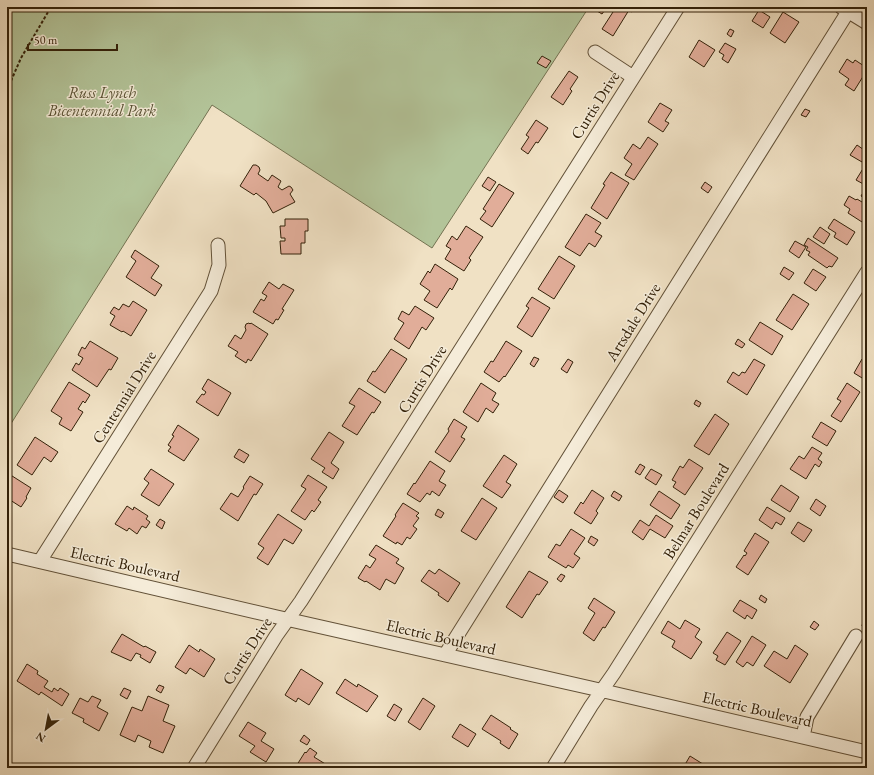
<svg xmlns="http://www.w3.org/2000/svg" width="874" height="775" font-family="'EB Garamond',serif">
<rect width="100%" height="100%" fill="#f0e1c4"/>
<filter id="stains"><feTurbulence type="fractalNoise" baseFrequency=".005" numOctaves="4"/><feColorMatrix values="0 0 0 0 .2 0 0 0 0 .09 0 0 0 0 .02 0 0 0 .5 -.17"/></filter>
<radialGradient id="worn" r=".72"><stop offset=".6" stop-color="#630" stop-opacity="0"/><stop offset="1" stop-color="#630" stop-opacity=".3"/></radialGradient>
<path fill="#b3c499" stroke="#737251" d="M7,7H589L432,248L212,105L7,430Z"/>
<path fill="#e1ad99" stroke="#332109" d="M592,7H635L632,12L629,10L613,36L602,29L613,12L607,7L602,14L592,8Z
M759,10L770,17L763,28L752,21Z
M783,12L799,22L785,43L770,33Z
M730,29L734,31L731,37L727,34Z
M699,40L715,50L704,67L689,57Z
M725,43L736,49L728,63L722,59L724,55L719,52Z
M542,56L551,61L546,68L537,63Z
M847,59L853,63L855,60L867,68V70L854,91L845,85L849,79L839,72Z
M569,71L578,77L570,89L572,91L563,105L551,97Z
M660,103L672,110L665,121L669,123L663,132L648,122Z
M805,109L810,111L806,117L801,115Z
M536,120L548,128L538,143L536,142L528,154L521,149L529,137L526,135Z
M648,137L658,144L634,180L625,175L632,164L624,158L633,144L640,149Z
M857,145L867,152V154L862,162L850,155Z
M253,165H256L259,167L260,170L258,174L268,181L272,175L281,181L278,187L282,190L289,186L291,187L293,190L290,194L295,202L273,213L266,201L256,193L254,195L240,186Z
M864,167L867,169V200L861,196L867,186L856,180Z
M611,172L629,183L607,219L591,208L605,185L603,184Z
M488,177L496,182L490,191L482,186Z
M705,182L712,187L708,193L701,188Z
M499,184L514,193L492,227L480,219L486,211L483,209Z
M849,196L856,200L857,199L867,205V213L862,222L848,213L850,209L844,205Z
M586,214L601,223L595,232L602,236L595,247L589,243L580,256L565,247Z
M285,219H308V231H305V243H301V254H281L280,241H285V238H281L280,226H285Z
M834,219L855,232L847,245L834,237L836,233L828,228Z
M466,226L483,237L469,258L471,260L464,271L445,259L451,249L446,246L452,236L457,240Z
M820,227L830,234L824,244L813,237Z
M808,238L838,258L832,267L829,266L827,268L808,255L810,252L806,250L808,247L804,245Z
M795,241L806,247L799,258L789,251Z
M135,250L159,266L151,278L162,285L155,296L126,277L136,261L131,257Z
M559,256L575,266L554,299L538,289Z
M435,264L458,279L452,290L450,288L437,308L424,300L430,291L420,284L428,271L430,273Z
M784,267L794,273L789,280L780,274Z
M813,269L826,277L816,291L804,283Z
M269,282L279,289L283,284L294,290L282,309L284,310L278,320L276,319L273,324L253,312L261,299L264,301L267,296L262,293Z
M793,294L809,304L792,330L776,320Z
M532,297L550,308L532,337L517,327L529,308L526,306Z
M133,301L147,310L131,336L123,331L122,332L110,325L115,316L110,313L114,307L119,310L123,304L129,307Z
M415,306L434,318L426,330L422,327L409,349L394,339L404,323L398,319L402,311L409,315Z
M760,322L783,336L772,355L749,340Z
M249,323L250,324L251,323L268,334L251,361L248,359L246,363L235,356L238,352L228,346L235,335L241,339L246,330L245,327L246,324Z
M738,339L745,344L742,348L735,344Z
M90,341L118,358L111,370L109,369L97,387L72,370L76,363L79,365L83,358L78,355L82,347L85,349Z
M506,341L522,351L505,377L504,376L499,382L484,372L491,361L493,362Z
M391,349L407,359L385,393L367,381L373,371L375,372Z
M534,357L539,359L534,367L530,364Z
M568,359L573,362L567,373L561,369Z
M754,359L765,365L747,395L727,382L733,372L739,376L742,372L745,373Z
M862,359L867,362V381L854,373Z
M208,379L231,393L218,416L196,402L202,394L204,395L206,392L202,389Z
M69,382L90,395L85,403L83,401L78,409L83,412L71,431L59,424L62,418L51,411Z
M481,383L496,393L492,400L499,404L493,413L486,408L478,422L463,412Z
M847,383L860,392L841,422L831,416L841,401L837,399Z
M359,388L381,402L374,413L372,412L357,435L342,426L355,406L349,403Z
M696,400L701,403L699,407L694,404Z
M715,414L729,424L709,455L694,446Z
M454,419L467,427L461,437L465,439L450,462L435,452L449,431L448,429Z
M821,422L836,431L827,446L812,437Z
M178,425L199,439L184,461L168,451L171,447L168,445L174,436L172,435Z
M329,432L344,442L331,463L339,469L333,479L322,472L325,468L311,459Z
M35,437L58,452L51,462L44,457L32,475L17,465Z
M812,447L822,453L818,459L822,462L819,467L815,464L806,479L790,469L799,456L804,459Z
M239,449L249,455L244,463L234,457Z
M504,455L517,464L506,482L511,485L502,498L483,486Z
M689,459L703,468L685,495L673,487L676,482L672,480L680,466L683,468Z
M430,461L445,471L439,481L446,485L439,496L432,491L430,495L427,493L420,502L407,494L414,483L415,484Z
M640,464L645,467L640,475L635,472Z
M151,469L174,484L159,506L141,495L149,483L144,479Z
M651,469L662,475L656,485L645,478Z
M9,474L31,488L26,497L27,498L21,507L7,498V477Z
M308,475L327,487L318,500L321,502L314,512L312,510L305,520L291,511L306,489L301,486Z
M250,476L263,484L256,495L254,494L238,521L220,509L231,493L238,497L244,488L243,487Z
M781,485L799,497L790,512L771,500Z
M559,490L568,496L563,503L554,497Z
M592,490L604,498L596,511L598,513L591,524L574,513L581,502L583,504Z
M614,491L622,496L619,501L611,496Z
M659,491L680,505L671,519L650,505Z
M482,498L497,508L476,540L461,531Z
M816,499L826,506L820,516L810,509Z
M403,503L419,513L416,516L419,518L413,526L417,529L410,539L407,537L402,545L397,542L396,544L383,536L396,516L395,515Z
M127,506L133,510L134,507L148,516L146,519L150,522L146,528L142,526L137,534L129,528L127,531L115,524Z
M767,507L785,518L781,525L776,522L772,529L759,520Z
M438,509L444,513L441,518L435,515Z
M278,514L302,530L293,544L284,539L268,565L257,558L264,548L258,544Z
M656,515L673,526L665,538L650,529L643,540L632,532L640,520L649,526Z
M160,519L165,522L162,529L156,525Z
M798,522L812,530L804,542L791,533Z
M571,529L585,538L574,554L580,558L573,568L568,565L566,568L548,557L556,544L560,546Z
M755,533L769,542L748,575L736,567L744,555L745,556L747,553L744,551Z
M591,536L598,540L594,546L588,542Z
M376,545L399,559L396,563L404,568L395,584L386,579L380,590L366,581L365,582L358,578L366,565L370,568L376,559L369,555Z
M439,569L460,583L448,602L438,595L439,593L421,581L429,570L435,574Z
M529,571L548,582L539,595L537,594L522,618L506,607Z
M561,574L565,576L561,582L557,579Z
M761,595L767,599L765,603L759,599Z
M594,598L615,612L605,628L603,627L594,641L583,633L595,613L588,608Z
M740,600L757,610L752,619L747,615L745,619L733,611Z
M685,620L700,629L695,637L702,642L691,659L672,647L675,641L661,633L668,621L680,629Z
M814,621L819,625L815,630L810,627Z
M727,632L741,641L725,665L716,660L718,656L713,653Z
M122,634L144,647L145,646L156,652L150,663L140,657L141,655L136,653L131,661L111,652Z
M752,636L766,645L753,666L747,662L743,667L736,662Z
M189,645L199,652L200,649L215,659L204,677L190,668L186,674L175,667Z
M795,645L808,654L790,683L764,666L774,651L787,659Z
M27,664L38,671L37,674L48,681L44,687L52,692L54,688L58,691L60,688L69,694L62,706L41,692L39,695L17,681Z
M301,669L323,683L309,705L298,698L296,702L285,695Z
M345,679L357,687L358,684L378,696L367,712L336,693Z
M159,685L164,687L161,693L156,690Z
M124,688L131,691L127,699L120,695Z
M92,696L101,700L97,707L108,713L99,731L83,722L84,719L72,713L80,698L88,702Z
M148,696L169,705L163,721L175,726L163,753L149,747L151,741L138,735L135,742L120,735L132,707L142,711Z
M423,698L435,706L420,730L408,722Z
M394,704L402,709L395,721L387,716Z
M491,715L511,728L510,729L518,734L509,749L500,743L501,741L482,729Z
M248,722L266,733L261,741L274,749L266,762L250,752L255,746L239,736Z
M460,724L476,734L468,747L452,737Z
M304,735L310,740L307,745L300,741Z
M310,748L317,753L314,757L327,765L325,768H295L305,752L306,753Z
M690,756L706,766L705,768H683Z"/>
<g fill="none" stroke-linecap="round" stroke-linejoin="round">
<defs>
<path id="minor" d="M841,7L867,23
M595,52L633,77
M7,554L277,617L591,688L867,752
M40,561L211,291L219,265L218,245
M445,655L851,7
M803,737L807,717L856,636
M194,768L276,636L301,601L678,7
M553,768L591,706L614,673L867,272"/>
</defs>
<use href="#minor" stroke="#625138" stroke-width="15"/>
<path stroke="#332109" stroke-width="2" stroke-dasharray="3 2" stroke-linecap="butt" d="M7,90L21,58L51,7
M862,626L867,620"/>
<use href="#minor" stroke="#f5ecd9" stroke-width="13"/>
</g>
<g text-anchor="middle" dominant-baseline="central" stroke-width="3" stroke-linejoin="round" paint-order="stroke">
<g font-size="16" font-style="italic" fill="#595234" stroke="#f5ecd9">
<text x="102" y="92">Russ Lynch<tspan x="102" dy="18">Bicentennial Park</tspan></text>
</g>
<g font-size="16" fill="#332109" stroke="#f5ecd9">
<text transform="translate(595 105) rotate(-58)">Curtis Drive</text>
<text transform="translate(633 322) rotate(-58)">Artsdale Drive</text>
<text transform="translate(422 379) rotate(-58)">Curtis Drive</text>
<text transform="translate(124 397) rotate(-58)">Centennial Drive</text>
<text transform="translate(696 511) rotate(-58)">Belmar Boulevard</text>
<text transform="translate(125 564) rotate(13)">Electric Boulevard</text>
<text transform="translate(441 637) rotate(13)">Electric Boulevard</text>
<text transform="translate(247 651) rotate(-57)">Curtis Drive</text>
<text transform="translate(757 709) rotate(13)">Electric Boulevard</text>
</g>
</g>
<rect width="874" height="775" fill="none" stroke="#f0e1c4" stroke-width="24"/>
<rect x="8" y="8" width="858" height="759" fill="none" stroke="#332109" stroke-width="2"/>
<rect x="12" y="12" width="850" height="751" fill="none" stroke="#332109"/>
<g transform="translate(46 729) rotate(212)" stroke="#f5ecd9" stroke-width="3" paint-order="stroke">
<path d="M0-3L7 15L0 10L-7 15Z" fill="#332109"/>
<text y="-6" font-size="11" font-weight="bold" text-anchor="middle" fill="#332109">N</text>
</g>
<path d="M28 44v6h89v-6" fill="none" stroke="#332109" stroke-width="2"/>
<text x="34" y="44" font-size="12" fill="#332109" stroke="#f5ecd9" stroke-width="3" paint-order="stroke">50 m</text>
<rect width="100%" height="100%" filter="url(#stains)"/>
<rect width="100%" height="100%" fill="url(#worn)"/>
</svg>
